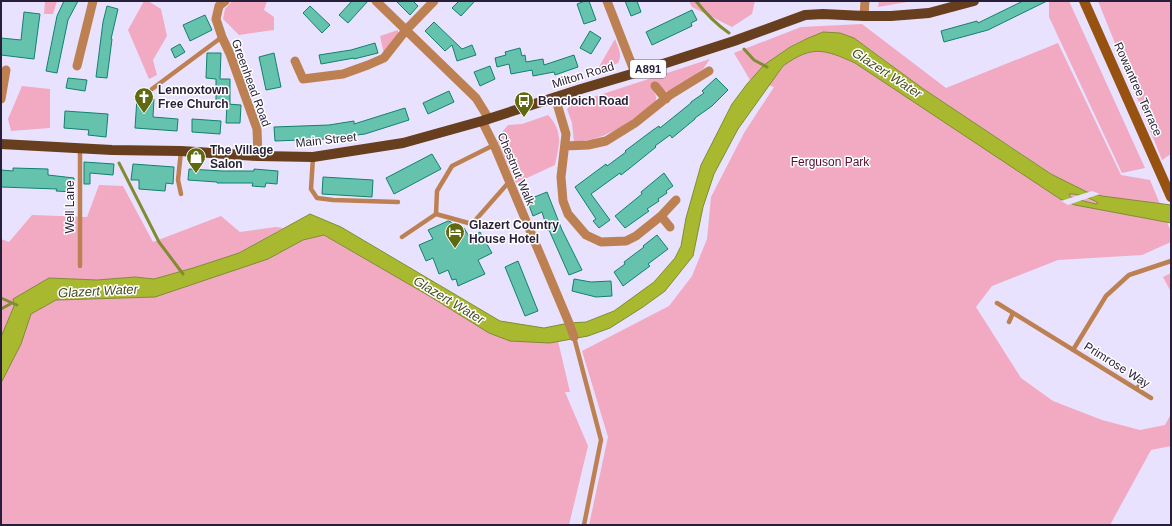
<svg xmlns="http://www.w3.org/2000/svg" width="1172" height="526" font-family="Helvetica,sans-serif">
<rect width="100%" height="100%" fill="#e9e2fe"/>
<path fill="#f2a9c2" d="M45,1H57L53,14H44Z
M144,1H148L161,9L167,36L153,60L157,75L149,79L128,30Z
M232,1H267L264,10L274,17V30L239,35L223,19L225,9Z
M689,1H755L752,14L732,27L692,7Z
M879,1H913L878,7Z
M1049,1H1069L1145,168L1122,173L1049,17Z
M1098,1H1171V154L1162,160Z
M862,24L946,88L1058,43L1121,175L1150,180L1160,204C1136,201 1111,200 1088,192C1060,182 1035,163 1010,146C980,127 950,108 921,88C902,75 858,35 838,33C805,30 771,58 750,80L734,53L801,27Z
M398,30V37L384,54L380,36Z
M615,39C618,47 623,55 618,63L596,72Z
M818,50L832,52L855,63L1075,205L1167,222L1171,232V242L1142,255L1058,260L992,286L976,307L1021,378L1053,401L1102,420L1140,430L1165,425L1171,414V446L1151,450L1110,525H589L608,437L582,351L669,306L692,276L707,239L711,197L744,133L774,87L768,85C785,63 789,57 818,50Z
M710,59L703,69L671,91C665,93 662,88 657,83L651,88C655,93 658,97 655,103C626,123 611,139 574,142L572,123L567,109L572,104Z
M22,86L50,89V128L11,131L8,119Z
M548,115C564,132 559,145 555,165L516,183L500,148L497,138L508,125L522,124Z
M99,185L123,186L153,242L221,216L240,232L276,227L283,228L239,253L193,268L154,279L135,277L97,280L49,278L14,306L1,337V239L9,242L32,215L87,217Z
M1073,193L1098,202L1096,204L1072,198L1070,196L1069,194Z
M324,235L431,297L489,333L550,343L558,341L570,392H565L588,446L569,525H1V383L21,344L31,314L56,300L77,299L242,267L268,259L303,240Z
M1171,273V292L1163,277Z"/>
<path fill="#a8b930" stroke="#818b33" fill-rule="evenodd" d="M823,32L840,33L854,38L922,88L1051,174L1087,192L1102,196L1171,205V223L1075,205L1060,199L855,63C824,49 812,45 783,66L738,129L714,174L703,207L693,256L665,291L643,307L610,328L588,336L550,343L510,341L489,333L431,297L324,235L303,240L268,259L155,297L56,300L31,314L21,344L1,383V337L14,306L13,299L49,278L97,280L135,277L154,279L193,268L239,253L310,214L341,227L500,321L544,328L569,323L586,322L614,311L654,282L675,258L681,246L686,218L701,165L732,104L747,84L764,65L790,47L806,39ZM1069,194C1076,193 1093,199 1098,203L1096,204L1072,198L1070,196Z"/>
<path fill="#e9e2fe" d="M1092,191L1100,194L1068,205L1061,201Z"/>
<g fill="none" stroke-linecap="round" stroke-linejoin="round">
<path stroke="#818b33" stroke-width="3" d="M696,1C706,14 716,24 729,33
M744,49L754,60L767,67
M119,163L159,242L183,274
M1,298L17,305
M1,309L12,303"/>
</g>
<path fill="#65c3ad" stroke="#13806d" d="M64,1H78L68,20L57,73L46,71L57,16Z
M352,1H368L348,23L339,15Z
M396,1H413L418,6L410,15Z
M459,1H475L461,16L452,8Z
M585,1H589L596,20L584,24L577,4Z
M625,1H637L641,12L631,16Z
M1023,1H1047L988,30L944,42L941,31L977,21L978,23Z
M107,6L118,9L111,39H112L107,78L96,77L103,22Z
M310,6L330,25L322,33L303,13Z
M692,10L697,20L691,23L692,26L652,45L646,32Z
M24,12L40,14L34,59L1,55V38L21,40Z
M205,15L212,30L190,41L183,25Z
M434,22L462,49L472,45L476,55L457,61L452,45L445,51L425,31Z
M590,31L601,38L591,54L580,48Z
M375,43L378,53L354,59V58L321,64L319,55L351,50Z
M180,44L185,52L175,58L171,49Z
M520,48L522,56L525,55L526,62L543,59L544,65L574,55L578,67L555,75L554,72L533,76L532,70L511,74L509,64L497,67L495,58L506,55L505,52Z
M207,53H221L220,79H230V104H216V79L206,78Z
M274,53L281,87L266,90L259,57Z
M490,66L495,79L480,86L474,72Z
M68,78L87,80L85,91L66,88Z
M716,78L728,90L712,106L695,118V119L672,138L670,135L655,146L656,147L630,168L621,175L620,173L591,194L610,220L599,228L593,221L596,219L575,187L606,164L607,166L626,152L625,151L653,130L659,126L660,128L691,103V102L704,93L702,91Z
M449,91L454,102L428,114L423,103Z
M137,98L154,99L153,117L178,119L177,131L135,128Z
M227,104L241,105L240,123H226Z
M405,108L409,120L365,134L325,139L275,141L274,127L329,125L354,121V124Z
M65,111L108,114L106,137L88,135L89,130L64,128Z
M192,119L221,121L220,134L192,132Z
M432,154L441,169L394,194L386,178Z
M84,162L114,164L113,175L90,173V184H84Z
M133,164L174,167L173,184L166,183L165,191L139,189V180H131Z
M13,168L48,169V175L74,178L73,192L56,191L57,189L1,187V170L13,171Z
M189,169L222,171H254V169L278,171L277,184L266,183L265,187L252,186L253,183H217V182L188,180Z
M664,173L673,186L666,191L667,193L658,199L659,201L647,209L649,211L625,228L615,216L642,194L641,192Z
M323,177L373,180L372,197L322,194Z
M547,192L562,230L582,270L569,275L549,230L548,231L542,212L533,216L527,200Z
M448,221L451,222L457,230L464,228L470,238L480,232L492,253L478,260L485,274L458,286L456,279L452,280L448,270L439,274L433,258L426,261L419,245L433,239L428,230Z
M657,235L668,249L648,264L650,266L623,286L614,272L625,264L624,262L644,247L643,246Z
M518,261L538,311L525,316L505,267Z
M574,279L591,282L611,281L612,296L596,297L572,291Z"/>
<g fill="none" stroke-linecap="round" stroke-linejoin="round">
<path stroke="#bc8053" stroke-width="4.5" d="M152,89L222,37
M80,148V266
M181,151L178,180L181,194
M313,157L311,189L317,198L333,200L398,202
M436,214L437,191L452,166L494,145
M402,237L436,214L472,224L509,182
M997,303L1151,398
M1009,322L1013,313
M574,337L601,440L584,525
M1073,350L1106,296L1129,275L1171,261
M1137,389L1143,379"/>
<path stroke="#bc8053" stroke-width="9" d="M225,1L219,6L216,19L222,37L230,54L257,129L258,156
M376,1L476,98L489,119
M607,1L635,73
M864,16L865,1
M295,61L303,79L343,74L368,65L384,58L406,30L434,1
M77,66L93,1
M655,86L666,99
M555,97L566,134L561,177L563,201L568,214L586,235L601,242L626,241L636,236L661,216L676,200
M1,99L6,70
M482,121L494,145L569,323L574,337
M565,146L588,145L606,141L635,123L670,95L709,71
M661,216L670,227"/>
<path stroke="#975110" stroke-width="10" d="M1084,1L1171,197"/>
<path stroke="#673e1e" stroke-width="10" d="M1,144L112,150L181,151L258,156L313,157L403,143L482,121L581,89L635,73L734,41L805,15L823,14L864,16H891L929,13L974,1"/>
</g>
<defs>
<symbol id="church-pin" viewBox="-11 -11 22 30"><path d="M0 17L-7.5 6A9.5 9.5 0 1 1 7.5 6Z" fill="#5f690f" stroke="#fff"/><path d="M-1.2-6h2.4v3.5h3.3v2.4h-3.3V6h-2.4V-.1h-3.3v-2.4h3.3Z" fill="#fff"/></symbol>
<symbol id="bus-pin" viewBox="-11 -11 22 30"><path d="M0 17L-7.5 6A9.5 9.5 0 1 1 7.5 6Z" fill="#5f690f" stroke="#fff"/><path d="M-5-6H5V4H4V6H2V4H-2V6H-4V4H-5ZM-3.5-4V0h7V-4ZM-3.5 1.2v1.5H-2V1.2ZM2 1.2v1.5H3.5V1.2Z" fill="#fff"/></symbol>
<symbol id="shop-pin" viewBox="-11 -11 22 30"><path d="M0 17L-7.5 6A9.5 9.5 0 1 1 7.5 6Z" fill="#5f690f" stroke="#fff"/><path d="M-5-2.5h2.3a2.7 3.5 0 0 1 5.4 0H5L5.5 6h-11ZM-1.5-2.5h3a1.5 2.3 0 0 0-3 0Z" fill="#fff"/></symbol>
<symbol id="hotel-pin" viewBox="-11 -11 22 30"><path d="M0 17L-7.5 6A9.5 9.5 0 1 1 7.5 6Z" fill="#5f690f" stroke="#fff"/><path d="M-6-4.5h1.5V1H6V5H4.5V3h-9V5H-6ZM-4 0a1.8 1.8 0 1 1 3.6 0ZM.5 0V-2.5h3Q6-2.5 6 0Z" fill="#fff"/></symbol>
</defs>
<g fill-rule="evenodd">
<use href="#church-pin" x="133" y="86" width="22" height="30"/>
<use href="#bus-pin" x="513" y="90" width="22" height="30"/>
<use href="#shop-pin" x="185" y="146" width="22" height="30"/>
<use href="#hotel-pin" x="444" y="221" width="22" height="30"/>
</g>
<g text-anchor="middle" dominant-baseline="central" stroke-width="3" stroke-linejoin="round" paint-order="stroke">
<rect fill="#fff" stroke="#686274" stroke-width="1" x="630" y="60" width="36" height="18" rx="3"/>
<g font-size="11" font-weight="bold" fill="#271f39">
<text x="648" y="69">A891</text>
</g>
<g font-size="12" fill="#271f39" stroke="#fff">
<text transform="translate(583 75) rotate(-17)">Milton Road</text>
<text transform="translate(251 83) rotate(70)">Greenhead Road</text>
<text transform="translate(1138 89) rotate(66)">Rowantree Terrace</text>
<text transform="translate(326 140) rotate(-6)">Main Street</text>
<text transform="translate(516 169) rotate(67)">Chestnut Walk</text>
<text transform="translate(70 207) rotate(-90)">Well Lane</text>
<text transform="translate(1117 365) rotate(32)">Primrose Way</text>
</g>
<g font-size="12" font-weight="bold" fill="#271f39" stroke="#fff" text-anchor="start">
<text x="158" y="90">Lennoxtown<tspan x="158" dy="14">Free Church</tspan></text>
<text x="538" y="101">Bencloich Road</text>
<text x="210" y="150">The Village<tspan x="210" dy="14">Salon</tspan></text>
<text x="469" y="225">Glazert Country<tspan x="469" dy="14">House Hotel</tspan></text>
</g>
<g font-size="12" fill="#570c31" stroke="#fff">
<text x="830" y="162">Ferguson Park</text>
</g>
<g font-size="13" font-style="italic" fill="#474e1b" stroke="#fff">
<text transform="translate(887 73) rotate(33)">Glazert Water</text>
<text transform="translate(98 291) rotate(-3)">Glazert Water</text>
<text transform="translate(449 300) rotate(31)">Glazert Water</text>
</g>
</g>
<rect width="1172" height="526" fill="none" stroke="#271f39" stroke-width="4"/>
</svg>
